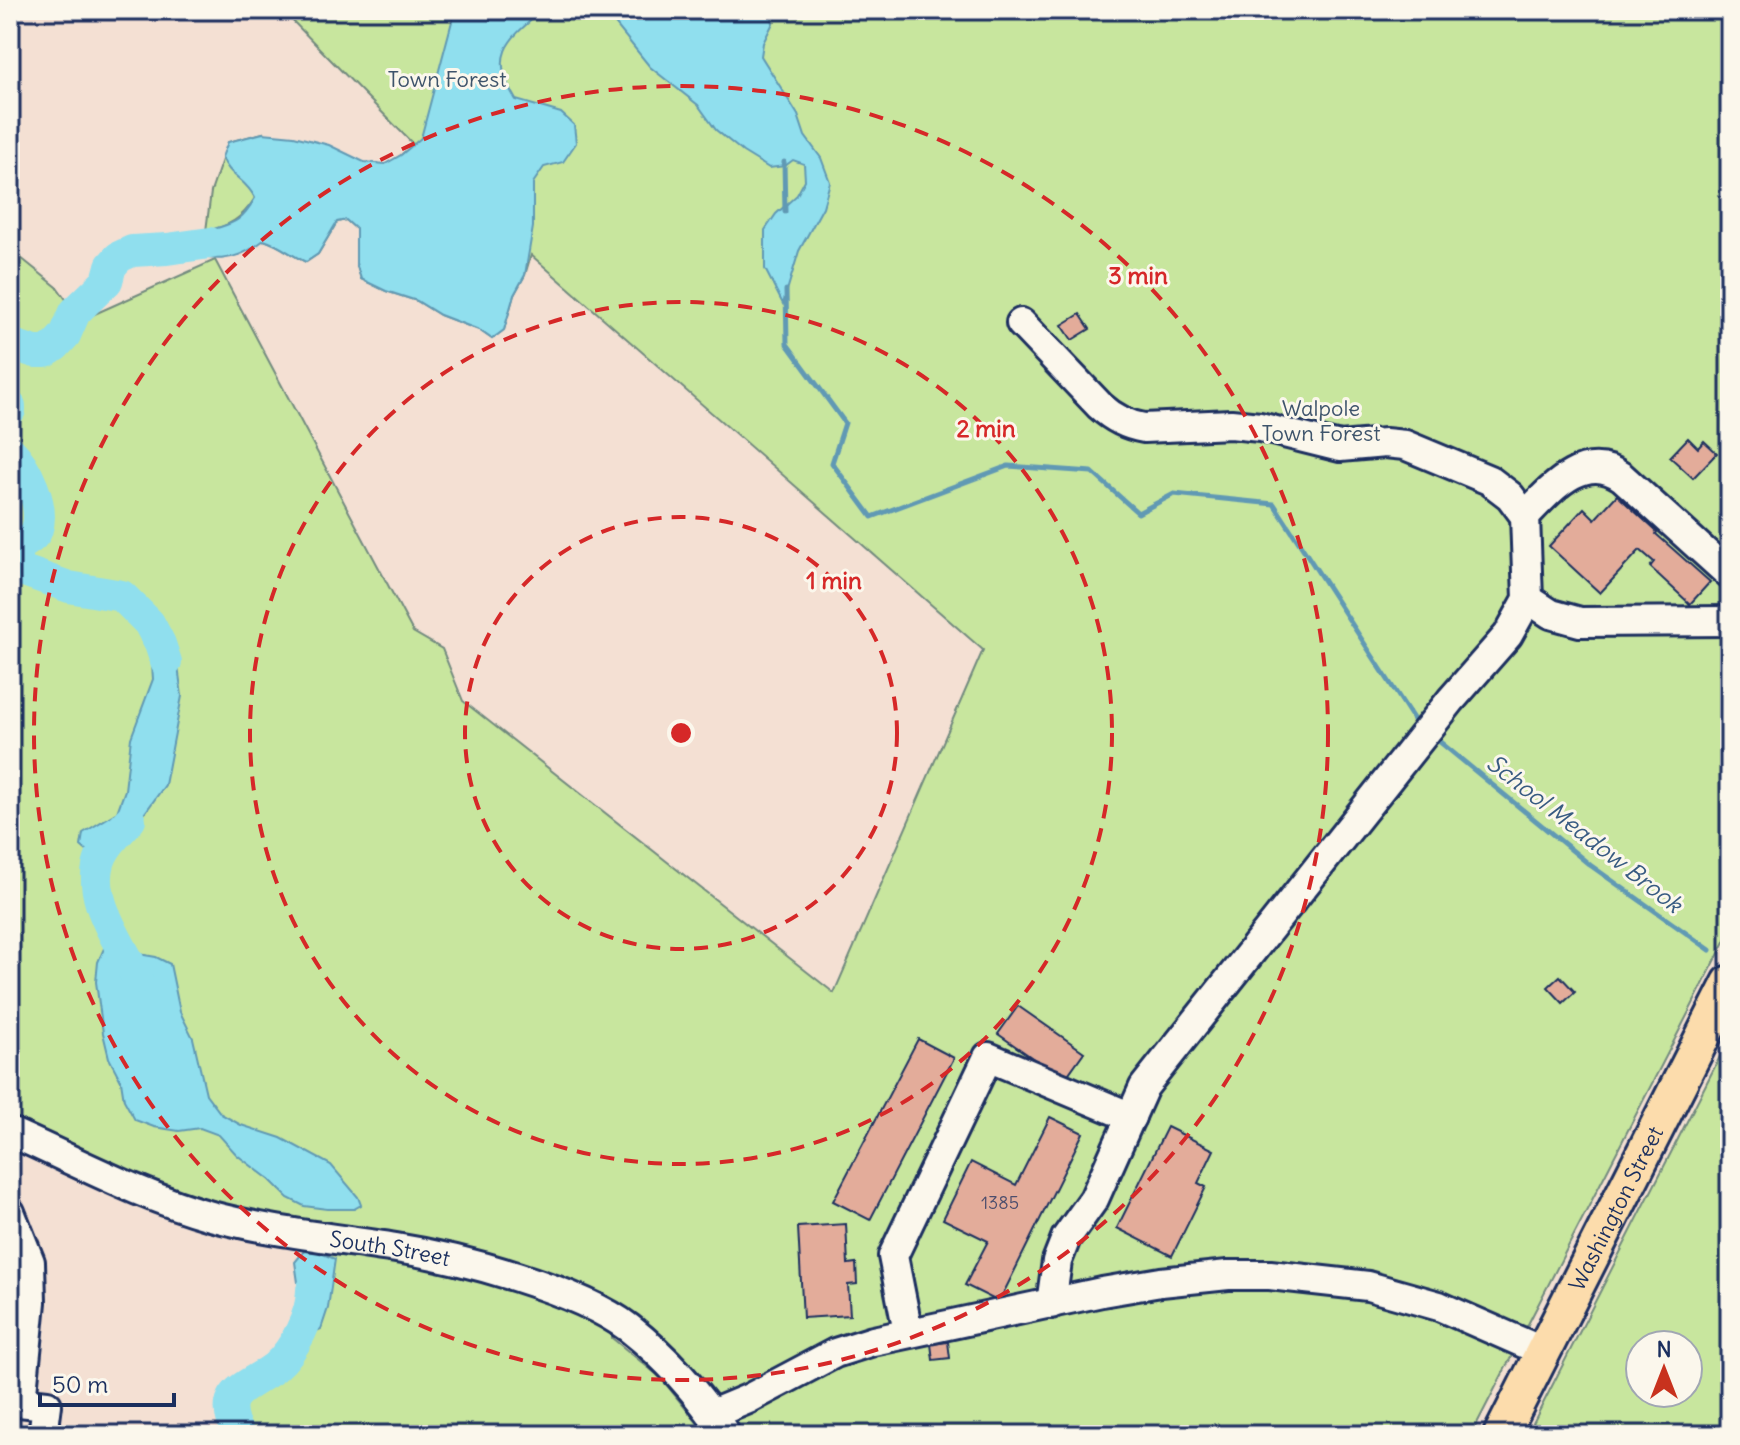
<svg xmlns="http://www.w3.org/2000/svg" width="1740" height="1445" font-family="Delius,sans-serif">
<rect width="100%" height="100%" fill="#f4e0d3"/>
<filter id="ink" filterUnits="userSpaceOnUse"><feTurbulence type="fractalNoise" baseFrequency=".0125" numOctaves="2"/><feDisplacementMap in="SourceGraphic" scale="16" xChannelSelector="R" yChannelSelector="G"/><feConvolveMatrix kernelMatrix="1 2 1 2 8 2 1 2 1" color-interpolation-filters="sRGB"/></filter>
<g filter="url(#ink)">
<path fill="#c8e69e" stroke="#728a7e" stroke-width="2" fill-rule="evenodd" d="M282,10H1730V932L1471,1435H743L685,1359L654,1331L613,1318L612,1338L661,1378L707,1435H239L229,1414V1404L236,1392L276,1366L304,1327L315,1236L275,1229L10,1132V249L57,287L75,312L70,325L215,260L413,632L442,649L463,701L834,993L983,650L531,255L525,275L514,295L504,330L492,339L479,330L440,315L417,301L386,291L361,279L356,263V229L346,220L337,222L318,254L306,262C291,255 280,245 264,240L401,155L413,144Z
M263,133L248,185L255,198C242,219 229,226 206,231L211,192L228,142Z
M1730,1037V1435H1527ZM1640,1345H1688V1393H1640Z"/>
<path fill="#90dfee" stroke="#6199b4" stroke-width="2" d="M455,10H543C508,40 488,54 516,100L561,113L574,125L576,143L563,162L544,167L533,183V227L525,275L514,295L504,330L492,339L479,330L440,315L417,301L386,291L361,279L356,263V229L346,220L337,222L318,254L306,262C291,255 280,245 264,240C229,268 208,259 167,249C179,244 191,238 203,233C229,222 238,228 255,198C245,178 229,177 222,157L228,142L263,133L294,136L329,145L364,162L385,164L401,155L421,138Z
M604,10H771L773,23L763,43L761,56L798,115L805,136L821,158L830,182L823,207L799,251L783,304L765,269V230L776,214L797,195L805,180L804,164L793,160L785,166L769,168L743,152L716,130L698,105L650,67Z
M149,623L165,630L175,644L182,696L165,785L129,835L103,852L89,853L81,846L83,833L117,812L125,790L131,738L153,679Z
M127,939L139,954L156,957L170,964L180,1012L193,1038L206,1094L221,1114L241,1125L281,1138L331,1165L358,1197L361,1205L354,1209H327L304,1206L288,1198L270,1180L237,1155L219,1135L200,1128L179,1131L154,1127L135,1120L124,1100L121,1081L109,1058L103,1033L96,982L98,962L105,946Z
M304,1251L318,1252L335,1259L328,1308L321,1329L308,1335L292,1330V1316L300,1296L295,1262Z"/>
<g fill="none" stroke-linecap="round" stroke-linejoin="round">
<path stroke="#6199b4" stroke-width="5" d="M784,162L785,212
M786,290L787,344L845,423L832,463L872,517L1008,466L1092,472L1138,513L1174,494L1274,504L1414,720
M1440,742L1590,865L1710,950"/>
<path stroke="#90dfee" stroke-width="32" d="M10,344L35,352H46L55,346L65,335L75,312L107,281L111,266L119,257L132,251L167,249L210,243
M10,406V410
M10,451C26,466 45,506 37,529C35,537 25,542 18,546L15,558L21,570L69,587L122,596L149,623L160,644L166,662
M130,820C120,831 108,842 102,855C83,895 121,943 137,978
M239,1435C215,1391 246,1389 275,1367C294,1351 312,1315 312,1290"/>
</g>
<path fill="#e3ac9a" stroke="#1b2f5e" stroke-width="2" d="M1080,314L1090,329L1072,340L1062,325Z
M1688,438L1698,448L1704,441L1717,453L1693,478L1670,457Z
M1617,495L1657,532L1656,534L1710,582L1690,604L1650,567L1654,562L1640,550L1600,593L1549,546L1584,508L1595,519Z
M1560,976L1575,992L1563,1003L1548,987Z
M1018,1006L1084,1052L1064,1080L998,1034Z
M918,1039L954,1058L870,1220L833,1201Z
M1050,1117L1083,1133L999,1302L965,1285L988,1241L943,1219L971,1162L1016,1185Z
M1167,1127L1214,1150L1198,1183L1206,1187L1172,1256L1117,1228Z
M846,1224L848,1264L856,1263L857,1284L848,1285L850,1315L803,1318L798,1227Z
M948,1342L950,1358L933,1360L931,1344Z"/>
<g fill="none" stroke-linecap="round" stroke-linejoin="round">
<defs>
<g id="minor">
<path d="M1021,323L1100,406C1113,418 1126,425 1144,428L1231,424L1260,427L1340,447L1385,443L1405,445L1489,480L1510,496L1525,516L1528,599L1508,635L1451,700L1144,1087L1094,1199L1066,1238L1057,1261L1051,1304"/>
<path d="M1525,516C1551,489 1584,450 1622,477L1730,575"/>
<path d="M1528,599L1551,614L1580,622L1730,621"/>
<path id="s1" d="M10,1132C76,1161 142,1197 211,1216C271,1232 334,1238 396,1248C460,1258 578,1289 629,1328C666,1357 700,1396 726,1435"/>
<path d="M10,1212L30,1262L31,1302L21,1402"/>
<path d="M908,1332L893,1256L988,1057L1131,1117"/>
<path d="M10,1401L47,1405L43,1435"/>
<path d="M712,1414L748,1399L835,1353L873,1341L1102,1292L1161,1282L1228,1275H1270L1368,1286L1439,1306L1542,1351"/>
</g>
<g id="major">
<path id="s2" d="M1501,1435L1730,983"/>
</g>
</defs>
<use href="#minor" stroke="#1b2f5e" stroke-width="34"/>
<use href="#major" stroke="#1b2f5e" stroke-width="40"/>
<use href="#minor" stroke="#fbf7ec" stroke-width="28"/>
<use href="#major" stroke="#fcdcac" stroke-width="34"/>
</g>
</g>
<g fill="none" stroke="#d62828" stroke-width="4" stroke-dasharray="14 10">
<circle cx="681" cy="733" r="216"/>
<circle cx="681" cy="733" r="431"/>
<circle cx="681" cy="733" r="647"/>
</g>
<g text-anchor="middle" dominant-baseline="central" stroke-width="6" stroke-linejoin="round" paint-order="stroke">
<g font-size="18" fill="#4d4e6d">
<text x="1000" y="1202">1385</text>
</g>
<g font-size="22" fill="#3e546b" stroke="#fbf7ec">
<text x="447" y="79">Town Forest</text>
<text x="1321" y="408">Walpole<tspan x="1321" dy="25">Town Forest</tspan></text>
</g>
<g font-size="22" fill="#1b2f5e" stroke="#fbf7ec">
<text stroke="none"><textPath href="#s2" startOffset="254">Washington Street</textPath></text>
<text stroke="none"><textPath href="#s1" startOffset="400">South Street</textPath></text>
</g>
<g font-size="24" font-style="italic" fill="#385b82" stroke="#fbf7ec">
<text transform="translate(1585 833) rotate(38)">School Meadow Brook</text>
</g>
</g>
<circle cx="681" cy="733" r="12" fill="#d62828" stroke="#fbf7ec" stroke-width="4"/>
<g font-size="24" text-anchor="middle" font-weight="bold" fill="#d62828" stroke="#fbf7ec" stroke-width="6" stroke-linejoin="round" paint-order="stroke">
<text x="1138" y="284">3 min</text>
<text x="986" y="437">2 min</text>
<text x="834" y="589">1 min</text>
</g>
<rect width="1740" height="1445" fill="none" stroke="#fbf7ec" stroke-width="40"/>
<rect x="20" y="20" width="1700" height="1405" fill="none" stroke="#1b2f5e" stroke-width="3" filter="url(#ink)"/>
<g transform="translate(1664 1369)"><circle r="38" fill="#fbf7ec" stroke="#a1a7b3" stroke-width="2"/>
<path d="M0-6L14 30L0 20L-14 30Z" fill="#c8321e"/>
<text y="-12" font-size="22" font-weight="bold" text-anchor="middle" fill="#1b2f5e">N</text>
</g>
<path d="M40 1393v12h134v-12" fill="none" stroke="#1b2f5e" stroke-width="4"/>
<text x="52" y="1393" font-size="24" fill="#1b2f5e" stroke="#fbf7ec" stroke-width="6" paint-order="stroke">50 m</text>
</svg>
